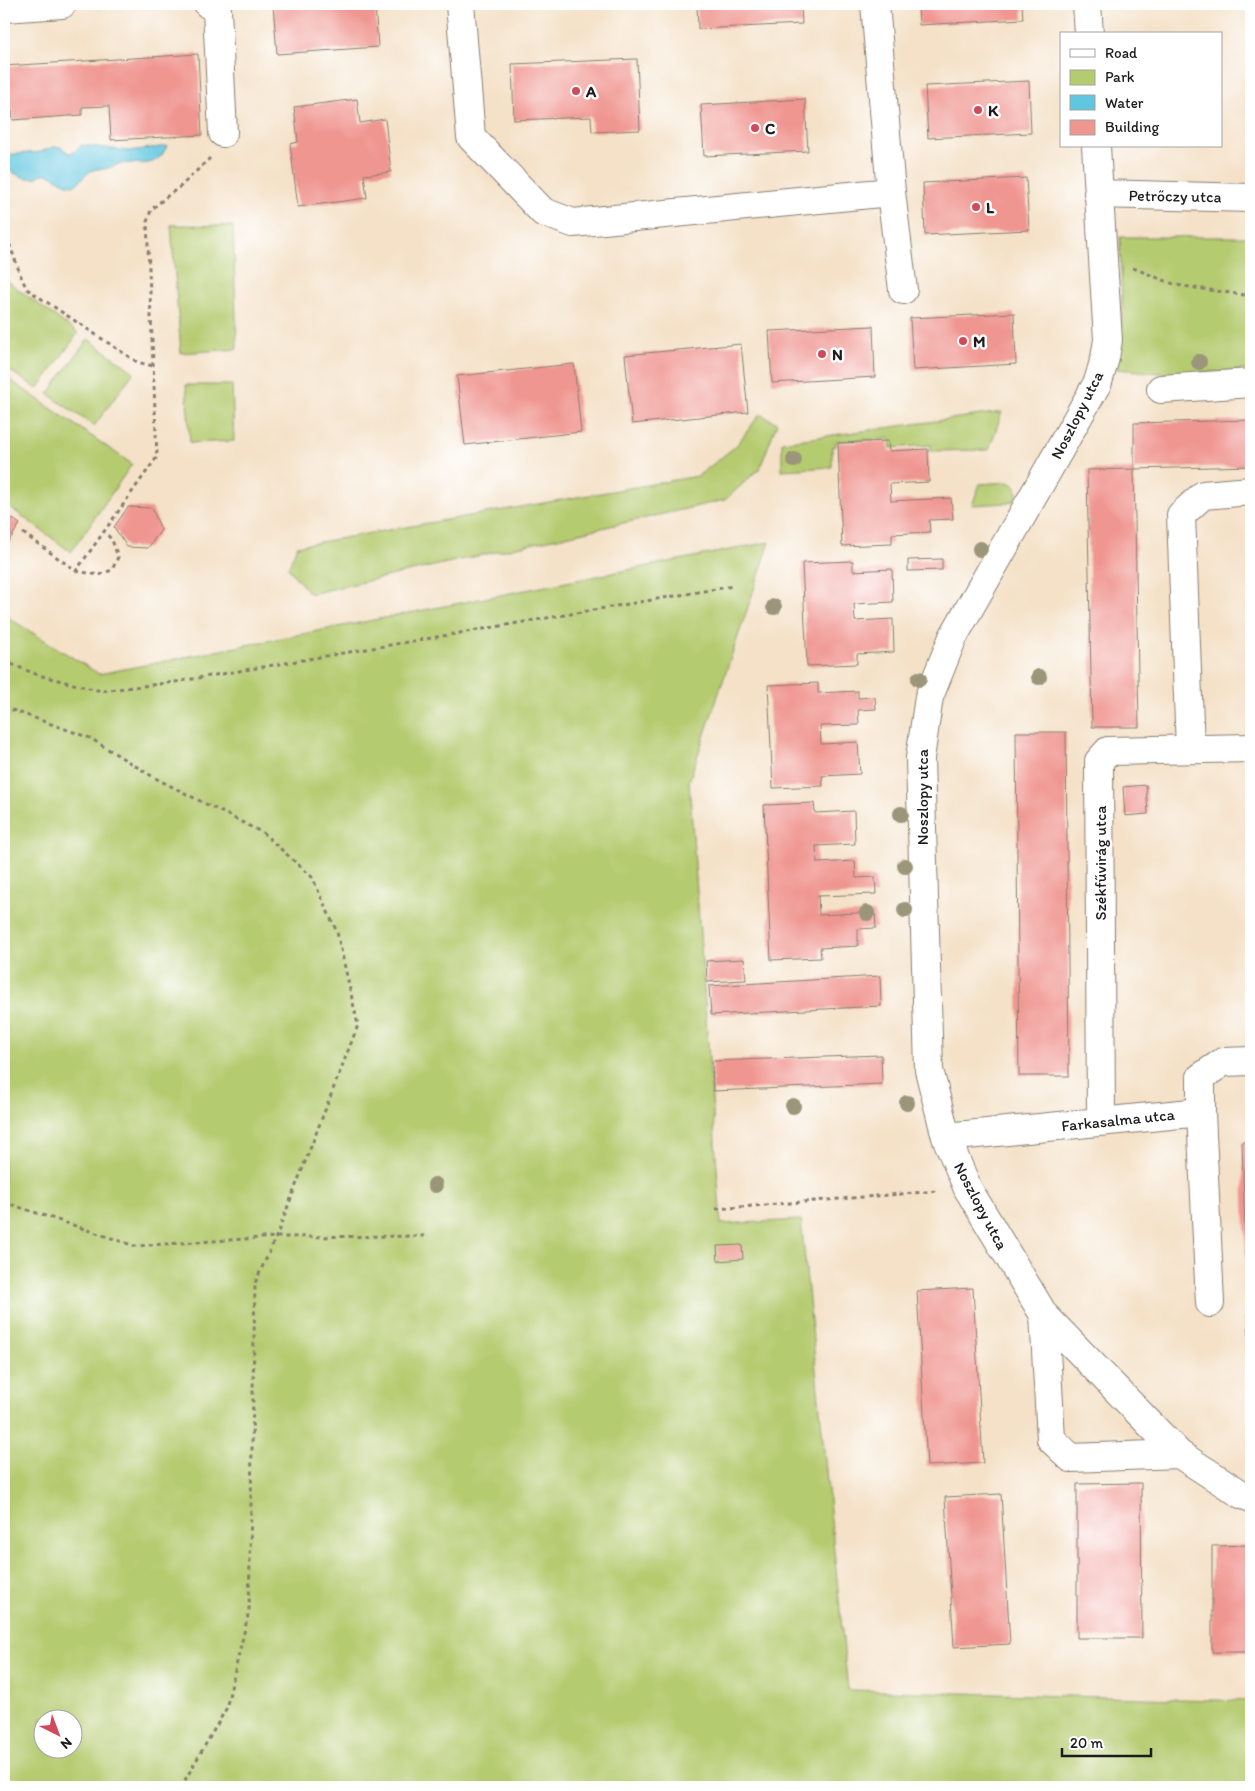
<svg xmlns="http://www.w3.org/2000/svg" width="1255" height="1791" font-family="Itim,sans-serif">
<rect width="100%" height="100%" fill="#fff"/>
<filter id="ink" filterUnits="userSpaceOnUse"><feTurbulence type="fractalNoise" baseFrequency=".02" numOctaves="2"/><feDisplacementMap in="SourceGraphic" scale="10" xChannelSelector="R" yChannelSelector="G"/><feConvolveMatrix kernelMatrix="1 2 1 2 8 2 1 2 1" color-interpolation-filters="sRGB"/></filter>
<filter id="wash" filterUnits="userSpaceOnUse"><feTurbulence type="fractalNoise" baseFrequency=".0096" numOctaves="4" result="noise"/><feDisplacementMap in="SourceGraphic" scale="20" xChannelSelector="R" yChannelSelector="G"/><feGaussianBlur stdDeviation="1.12" result="paint"/><feColorMatrix in="noise" values="0 0 0 0 0 0 0 0 0 0 0 0 0 0 0 0 0 1.4 0 .05"/><feComposite in="paint" operator="in"/></filter>
<g filter="url(#wash)">
<rect width="100%" height="100%" fill="#f4e1c7"/>
<path fill="#b5cb6f" stroke="#687446" fill-rule="evenodd" d="M171,225L233,226L237,349L181,353Z
M1120,237H1251V370L1172,374L1117,369L1122,306Z
M4,279L78,333L38,389L4,367Z
M88,339L134,372L94,426L48,394Z
M4,376L132,464L71,552L4,503Z
M186,385H232L234,441L190,443Z
M1002,412L989,450L931,451V445L891,448L890,439L836,441V446L832,447V467L782,470V442Z
M760,414L777,423L760,468L725,500L310,594L288,568L297,546L698,476L736,446Z
M1007,482C1017,484 1019,491 1015,500L1008,503L972,505L980,484Z
M770,542L689,781L721,1224L801,1220L848,1690L1251,1701V1787H4V615L99,674ZM42,1718H72V1748H42Z"/>
<path fill="#61c6df" stroke="#3e717e" d="M82,145L128,151L167,146C156,171 139,161 120,164C115,165 110,168 105,169C101,170 97,168 93,170C86,173 81,181 75,185C61,185 56,175 46,174C41,173 39,177 34,178C24,180 13,172 4,168V155L40,152L53,147H60L69,153L74,152Z"/>
<g id="blocks">
<path fill="#f09691" d="M273,4H375L378,47L277,54Z
M697,4H801L802,24L698,29Z
M918,4H1022L1023,19L919,25Z
M198,54L202,135L111,140L109,106L82,107V115L13,120L12,110L4,111V66Z
M637,59L640,130L592,132L591,117L514,120L512,64Z
M1029,81L1031,133L928,138L925,86Z
M357,99L360,123L385,119L391,172L364,175L367,198L298,207L290,144L298,142L294,107Z
M805,99L808,151L704,156L701,105Z
M1026,178L1029,230L925,235L923,183Z
M1014,313L1016,364L913,370L910,318Z
M873,326L875,377L772,383L769,331Z
M741,344L748,412L632,424L625,355Z
M574,364L581,432L465,445L457,376Z
M1251,420V466L1134,469V423Z
M888,441L889,451L928,449L929,482L890,484L891,501L951,498L953,519L929,520L930,532L892,534V544L842,546L838,443Z
M1134,469L1139,727H1092L1087,470Z
M128,507L152,508L161,530L148,548L127,547L114,527Z
M4,513L20,524L8,542L4,539Z
M942,559V570L908,571V560Z
M853,561V571L892,569L893,602L854,604L855,621L893,619L894,652L857,654V664L807,666L802,563Z
M818,683V693L858,691V698L875,697L876,709L858,710L859,725L820,726L821,744L858,742L860,774L822,776L823,786L773,788L768,685Z
M1016,732H1066L1069,1076H1019Z
M1146,785L1148,814L1125,816L1123,787Z
M814,803L815,813L854,811L855,844L816,846L817,863L855,861L856,878L875,877L876,894L818,896L819,915L875,912L876,928L858,929V946L820,948L821,958L771,960L764,805Z
M744,959L746,980L707,982L706,961Z
M880,976L881,1006L711,1015L709,986Z
M881,1055L882,1084L713,1091L712,1061Z
M1251,1141V1377H1250L1242,1142Z
M742,1245L743,1259L718,1261L717,1246Z
M973,1288L983,1463L927,1466L917,1291Z
M1141,1483L1142,1638H1077V1484Z
M1001,1494L1010,1644L954,1647L945,1497Z
M1251,1545V1652H1212V1546Z"/>
</g>
</g>
<g filter="url(#ink)">
<use href="#blocks" fill-opacity="0" stroke="#887e72" stroke-width="1"/>
<g fill="none" stroke-linecap="round" stroke-linejoin="round">
<defs>
<path id="minor" d="M208,4L217,10L223,133
M460,4L471,137L543,212L573,223L891,192L875,4
M1087,4L1089,34
M4,8L62,4
M1096,146L1108,340L1105,358L1098,382L953,637L929,697L920,758L929,1070L946,1137L968,1189L1044,1315L1179,1454L1241,1494L1251,1498
M891,192L903,290
M1098,194L1251,198
M1161,389L1251,383
M1190,749L1181,515L1203,495L1251,491
M1201,1112L1210,1303
M1101,1121L1099,761L1108,751L1251,748
M946,1137L1201,1112V1077L1223,1062L1251,1061
M1044,1315L1051,1439L1071,1458L1179,1454"/>
</defs>
<use href="#minor" stroke="#887e72" stroke-width="30"/>
<path stroke="#887e72" stroke-width="3" stroke-dasharray="4 4" stroke-linecap="butt" d="M4,229L22,279L27,289L137,362L153,366
M1133,268L1176,285L1251,296
M23,533L76,571L157,457L147,222L151,210L166,197L181,186L210,158
M76,571L99,575L112,570L118,557L112,540L104,531
M4,661L38,675L101,691L175,682L733,586
M4,707L90,738L155,778L263,833L312,877L337,932L358,1025L276,1237L255,1283L249,1611L226,1709L181,1787
M4,1202L135,1246L276,1237L426,1236
M716,1209L938,1191"/>
<use href="#minor" stroke="#fff" stroke-width="28"/>
</g>
<g fill="#9b9679">
<circle cx="1199" cy="362" r="8"/>
<circle cx="794" cy="460" r="8"/>
<circle cx="980" cy="549" r="8"/>
<circle cx="774" cy="607" r="8"/>
<circle cx="1039" cy="677" r="8"/>
<circle cx="919" cy="679" r="8"/>
<circle cx="901" cy="814" r="8"/>
<circle cx="905" cy="866" r="8"/>
<circle cx="905" cy="910" r="8"/>
<circle cx="867" cy="913" r="8"/>
<circle cx="907" cy="1103" r="8"/>
<circle cx="793" cy="1106" r="8"/>
<circle cx="435" cy="1185" r="8"/>
</g>
</g>
<g fill="#d1495b" stroke="#fff" stroke-width="2">
<circle cx="576" cy="91" r="5"/>
<circle cx="978" cy="110" r="5"/>
<circle cx="755" cy="128" r="5"/>
<circle cx="976" cy="207" r="5"/>
<circle cx="963" cy="341" r="5"/>
<circle cx="822" cy="354" r="5"/>
</g>
<g text-anchor="middle" dominant-baseline="central" stroke-width="5" stroke-linejoin="round" paint-order="stroke">
<g font-size="16" font-weight="bold" fill="#1c1c1c" stroke="#fff" text-anchor="start">
<text x="586" y="91">A</text>
<text x="988" y="110">K</text>
<text x="765" y="128">C</text>
<text x="986" y="207">L</text>
<text x="973" y="341">M</text>
<text x="832" y="354">N</text>
</g>
<g font-size="16" fill="#1c1c1c" stroke="#fff">
<text transform="translate(1175 196) rotate(1)">Petrőczy utca</text>
<text transform="translate(1077 415) rotate(-63)">Noszlopy utca</text>
<text transform="translate(922 797) rotate(-90)">Noszlopy utca</text>
<text transform="translate(1100 863) rotate(-90)">Székfűvirág utca</text>
<text transform="translate(1118 1120) rotate(-6)">Farkasalma utca</text>
<text transform="translate(981 1206) rotate(62)">Noszlopy utca</text>
</g>
</g>
<rect width="1255" height="1791" fill="none" stroke="#fff" stroke-width="20"/>
<rect x="1060" y="32" width="162" height="115" fill="#ffffff" stroke="#a4a4a4"/>
<rect x="1070" y="49" width="25" height="8" fill="#ffffff" stroke="#a4a4a4"/>
<text x="1105" y="58" font-size="15" fill="#1c1c1c">Road</text>
<rect x="1070" y="70" width="25" height="15" fill="#b5cb6f" stroke="#a4a4a4"/>
<text x="1105" y="82" font-size="15" fill="#1c1c1c">Park</text>
<rect x="1070" y="95" width="25" height="15" fill="#61c6df" stroke="#a4a4a4"/>
<text x="1105" y="108" font-size="15" fill="#1c1c1c">Water</text>
<rect x="1070" y="120" width="25" height="15" fill="#f09691" stroke="#a4a4a4"/>
<text x="1105" y="132" font-size="15" fill="#1c1c1c">Building</text>
<g transform="translate(58 1734) rotate(138)"><circle r="24" fill="#ffffff" stroke="#a4a4a4"/>
<path d="M0-4L9 19L0 12L-9 19Z" fill="#d1495b"/>
<text y="-8" font-size="14" font-weight="bold" text-anchor="middle" fill="#1c1c1c">N</text>
</g>
<path d="M1062 1748v8h89v-8" fill="none" stroke="#1c1c1c" stroke-width="2.5"/>
<text x="1070" y="1748" font-size="15" fill="#1c1c1c" stroke="#ffffff" stroke-width="4" paint-order="stroke">20 m</text>
</svg>
